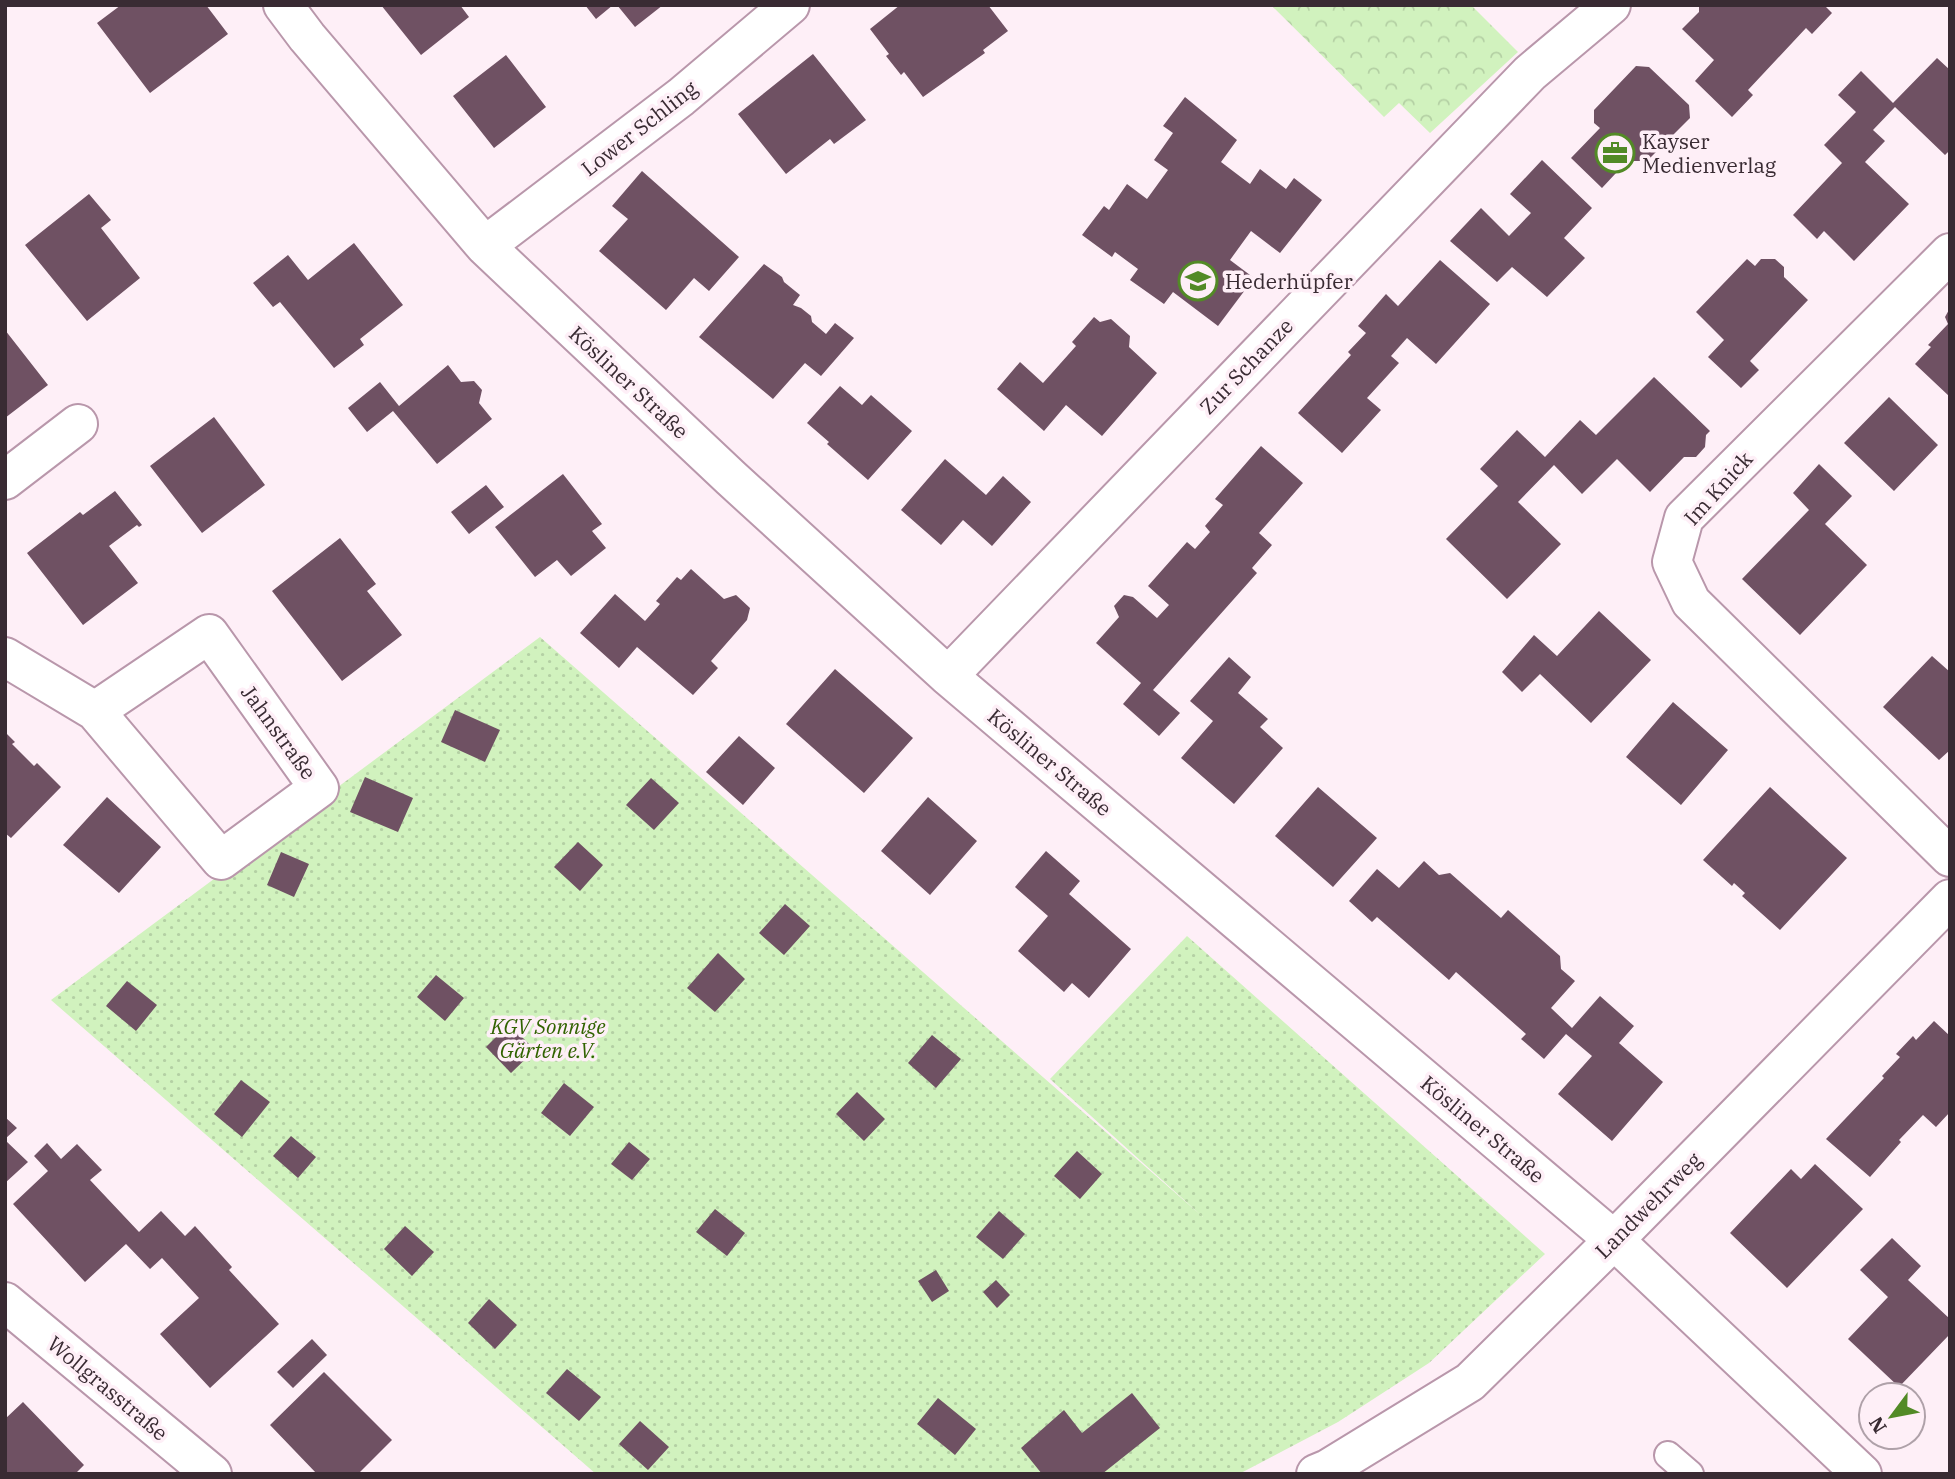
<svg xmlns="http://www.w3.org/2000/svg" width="1955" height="1479" font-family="'IBM Plex Serif',serif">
<defs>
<pattern id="grass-dots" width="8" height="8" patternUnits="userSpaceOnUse" patternTransform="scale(1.75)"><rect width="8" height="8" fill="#d1f2be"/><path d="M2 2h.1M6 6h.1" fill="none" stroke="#b4d0a4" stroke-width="1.8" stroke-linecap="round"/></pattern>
<pattern id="park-crowns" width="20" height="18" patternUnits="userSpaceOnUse" patternTransform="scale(1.75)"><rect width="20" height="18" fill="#d1f2be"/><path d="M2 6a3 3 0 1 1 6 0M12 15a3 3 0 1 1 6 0" fill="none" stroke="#b4d0a4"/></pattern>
</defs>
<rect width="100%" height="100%" fill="#feeff7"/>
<path fill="url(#grass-dots)" d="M540,637L1203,1217L1050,1079L1187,936L1545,1254L1429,1363L1338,1422L1239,1474H596L51,1000Z"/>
<path fill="url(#park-crowns)" d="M1271,5H1471L1518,52L1430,133L1399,103L1384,117Z"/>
<path fill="#6f5163" d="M121,5H206L228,34L150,93L97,23Z
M381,5H460L469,17L421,55Z
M585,5H613L596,19Z
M617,5H663L635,27Z
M900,5H988L1008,31L983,50L985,53L923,97L904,72L901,75L886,56L889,54L870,29Z
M1699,5H1824L1832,13L1812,34L1806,28L1748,90L1753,95L1732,117L1695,81L1714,60L1682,29L1699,12Z
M813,54L866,120L834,144L830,139L786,174L738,114Z
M506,55L546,107L494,148L453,96Z
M1937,58L1950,70V150L1945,155L1895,107L1873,130L1885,141L1865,162L1909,204L1854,261L1824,231L1817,239L1793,215L1842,163L1824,145L1856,112L1838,95L1861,71L1893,103Z
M1636,66L1649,67L1689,105L1690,118L1647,161H1634L1630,158L1602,188L1571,158L1600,128L1594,123V110Z
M1185,97L1237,140L1221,162L1250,184L1260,169L1286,189L1294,178L1322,200L1280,253L1251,231L1230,260L1254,278L1218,326L1173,292L1164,304L1130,280L1138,269L1115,252L1112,257L1082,235L1104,206L1109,210L1127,184L1147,199L1168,170L1154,160L1173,133L1163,126Z
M1542,160L1592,208L1564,238L1585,258L1547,297L1512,267L1497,282L1450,241L1481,208L1509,236L1531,213L1510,194Z
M642,171L739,257L709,291L694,278L666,310L599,251L628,219L612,206Z
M89,194L111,220L101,228L140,278L87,321L25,245Z
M354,243L403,305L360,339L364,345L334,368L280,302L273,307L253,283L288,255L308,280Z
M1747,259L1755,266L1761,259H1775L1784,267V277L1808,300L1750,361L1759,370L1741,388L1708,357L1724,340L1696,312Z
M1440,260L1490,304L1436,364L1407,338L1391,356L1399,363L1367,398L1381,410L1342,453L1298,413L1351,355L1348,352L1366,333L1358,326L1386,294L1398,306Z
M764,264L782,277L784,282L800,295L793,305L801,308L811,316L812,322L826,334L835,323L854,338L821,376L805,363L773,399L699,337Z
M1950,308V397L1915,364L1931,347L1928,345L1948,324L1945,317Z
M1094,317L1100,322L1111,319L1130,336L1129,347L1157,373L1102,436L1066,405L1044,431L997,389L1020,362L1043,383L1076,346L1072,342Z
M5,330L48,385L5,418Z
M448,365L461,382L474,381L482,390L479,403L492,419L437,464L393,411L367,432L348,408L380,382L399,406Z
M1654,377L1710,431L1706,435L1705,447L1696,457H1684L1650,492L1617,459L1582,494L1554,465L1518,502L1561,544L1507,599L1446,539L1498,486L1480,469L1517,430L1545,457L1580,420L1596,435Z
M840,386L862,405L871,395L912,431L868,480L827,444L829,442L807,423Z
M1889,397L1938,445L1894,491L1844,443Z
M214,417L265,485L202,533L150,466Z
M1261,446L1303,483L1259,533L1272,545L1252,568L1257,573L1153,690L1180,713L1159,736L1123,704L1141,683L1096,643L1119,617L1114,606L1124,595L1133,597L1157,618L1169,605L1148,586L1187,542L1195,549L1210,532L1205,526L1223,505L1215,499Z
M945,459L986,495L1003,476L1031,502L992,546L963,520L941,545L901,510Z
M1819,464L1852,496L1825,524L1867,565L1800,635L1742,579L1809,510L1793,493Z
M563,474L602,524L592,531L606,548L571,576L557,560L535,577L495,527Z
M486,485L504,507L469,534L451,512Z
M115,491L142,525L139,527L137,525L109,546L138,583L83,625L27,553L80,512L83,515Z
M340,538L376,584L367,591L402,635L342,681L272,591Z
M691,569L724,599L736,595L750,608L747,620L711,661L718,668L693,695L637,647L619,668L580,633L615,594L645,621L660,604L656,601L677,577L681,580Z
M1599,611L1651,660L1591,723L1540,674L1522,692L1502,672L1534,635L1557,656Z
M1932,656L1950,672V750L1939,760L1883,707Z
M1229,657L1251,677L1238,693L1268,719L1260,727L1283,748L1234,804L1181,758L1213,721L1190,701Z
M835,669L913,738L864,793L786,724Z
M1673,702L1728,750L1681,805L1626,757Z
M455,710L500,730L485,762L441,742Z
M5,732L15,742L12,744L34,766L37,763L61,787L11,838L5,833Z
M739,736L775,768L743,805L706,772Z
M365,777L413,798L398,832L350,812Z
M651,778L679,803L654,830L626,805Z
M1318,787L1377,838L1333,887L1275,836Z
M1770,787L1847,858L1780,930L1742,896L1745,893L1734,883L1732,886L1703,860Z
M107,797L161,847L119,893L63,845Z
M928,797L977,841L930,895L881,851Z
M578,842L603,865L580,891L554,867Z
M1046,851L1080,881L1069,894L1131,949L1089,998L1072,983L1064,992L1018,951L1048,916L1015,887Z
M281,852L309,864L294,897L267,885Z
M1424,861L1439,875L1450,873L1501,918L1508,910L1560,956L1561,969L1575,981L1551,1008L1572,1028L1600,996L1634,1026L1619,1043L1663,1082L1612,1141L1558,1094L1592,1056L1566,1034L1544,1059L1521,1039L1526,1034L1456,972L1449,980L1377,917L1372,922L1349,901L1377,869L1399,888Z
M785,904L810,926L784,955L759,933Z
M718,953L745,979L715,1012L687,988Z
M436,975L464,998L445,1021L417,997Z
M127,981L157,1005L136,1031L106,1006Z
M1934,1021L1950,1036V1112L1936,1127L1923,1115L1899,1140L1901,1142L1870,1177L1826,1139L1884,1078L1882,1076L1900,1057L1896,1054L1913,1036L1916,1040Z
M509,1024L535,1050L511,1073L486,1047Z
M932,1035L961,1059L936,1088L908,1063Z
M241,1080L270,1102L242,1137L214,1114Z
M564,1083L594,1107L570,1136L541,1113Z
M857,1092L885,1119L864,1141L836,1114Z
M5,1117L17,1128L5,1139Z
M291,1136L316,1157L298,1178L273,1156Z
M5,1140L28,1162L5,1183Z
M629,1142L650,1159L632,1180L611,1164Z
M47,1143L61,1159L77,1144L102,1170L90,1180L139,1232L161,1211L185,1236L195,1226L232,1267L229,1270L279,1324L210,1388L160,1334L199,1298L162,1258L150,1269L126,1244L85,1282L13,1204L48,1171L34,1156Z
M1077,1151L1102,1174L1080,1199L1054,1176Z
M1815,1164L1863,1209L1787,1288L1730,1233L1791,1169L1801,1179Z
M715,1209L745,1233L727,1256L696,1232Z
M999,1211L1025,1234L1003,1259L976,1237Z
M405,1226L434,1252L412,1276L384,1249Z
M1892,1238L1921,1266L1908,1280L1950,1319V1334L1899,1387L1848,1339L1888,1297L1860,1270Z
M936,1270L949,1291L932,1302L918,1281Z
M996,1280L1010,1295L997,1308L983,1292Z
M489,1299L517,1325L495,1349L468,1323Z
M312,1339L327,1355L293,1388L277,1372Z
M567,1369L601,1397L579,1421L546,1393Z
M324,1372L392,1440L358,1474H317L270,1425Z
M1132,1393L1160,1428L1102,1474H1042L1021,1448L1064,1410L1082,1433Z
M938,1398L976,1429L955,1455L917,1424Z
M23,1402L84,1465L75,1474H5V1419Z
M640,1421L669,1447L648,1470L619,1444Z"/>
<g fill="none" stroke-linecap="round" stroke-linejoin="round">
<defs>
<path id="lane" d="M1668,1455L1690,1474"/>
<path id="street" d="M283,5L307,37L485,246L731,478L948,676L1614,1240L1862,1474
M485,246L681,97L790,5
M1950,253L1684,518L1672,562L1691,602L1950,857
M5,480L78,424
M5,657L95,711L221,860L319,788L209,634L95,711
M948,676L1530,73L1611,5
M5,1302L212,1474
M1316,1474L1328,1469L1470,1382L1614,1240L1950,899"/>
</defs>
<use href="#lane" stroke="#b997ab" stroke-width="30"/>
<use href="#street" stroke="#b997ab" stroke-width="42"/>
<use href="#lane" stroke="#fff" stroke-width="26"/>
<use href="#street" stroke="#fff" stroke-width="38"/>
</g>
<defs>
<symbol id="office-ring" viewBox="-11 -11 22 22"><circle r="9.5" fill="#feeff7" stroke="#528a26" stroke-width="1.5"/><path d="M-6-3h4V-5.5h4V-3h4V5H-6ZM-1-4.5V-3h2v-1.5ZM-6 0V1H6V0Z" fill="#528a26"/></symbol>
<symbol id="school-ring" viewBox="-11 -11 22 22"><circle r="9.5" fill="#feeff7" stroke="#528a26" stroke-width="1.5"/><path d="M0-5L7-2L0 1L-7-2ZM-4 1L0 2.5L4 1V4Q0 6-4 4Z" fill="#528a26"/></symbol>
</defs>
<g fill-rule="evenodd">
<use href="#office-ring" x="1593" y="131" width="44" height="44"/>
<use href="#school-ring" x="1176" y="259" width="44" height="44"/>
</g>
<g text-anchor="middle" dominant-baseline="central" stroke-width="7" stroke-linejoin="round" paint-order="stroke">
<g font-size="21" fill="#392b33" stroke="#feeff7">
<text transform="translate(639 128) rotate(-38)">Lower Schling</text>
<text transform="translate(1246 366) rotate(-46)">Zur Schanze</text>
<text transform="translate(629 382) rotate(43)">Kösliner Straße</text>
<text transform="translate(1718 488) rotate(-48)">Im Knick</text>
<text transform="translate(279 732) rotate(54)">Jahnstraße</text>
<text transform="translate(1050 762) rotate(40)">Kösliner Straße</text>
<text transform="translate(1483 1129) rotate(40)">Kösliner Straße</text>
<text transform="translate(1648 1205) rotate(-45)">Landwehrweg</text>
<text transform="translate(108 1388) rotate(40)">Wollgrasstraße</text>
</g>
<g font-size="21" fill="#392b33" stroke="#feeff7" text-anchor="start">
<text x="1642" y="141">Kayser<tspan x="1642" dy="24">Medienverlag</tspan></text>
<text x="1225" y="281">Hederhüpfer</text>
</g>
<g font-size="21" font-style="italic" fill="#316300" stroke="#feeff7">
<text x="548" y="1026">KGV Sonnige<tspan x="548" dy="24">Gärten e.V.</tspan></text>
</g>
</g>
<rect width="1955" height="1479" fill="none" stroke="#392b33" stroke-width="14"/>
<g transform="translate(1892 1416) rotate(238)"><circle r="33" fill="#feeff7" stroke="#afa1a9" stroke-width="2"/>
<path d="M0-5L12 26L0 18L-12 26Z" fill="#528a26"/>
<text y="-10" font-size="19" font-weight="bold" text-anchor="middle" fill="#392b33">N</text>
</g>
</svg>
